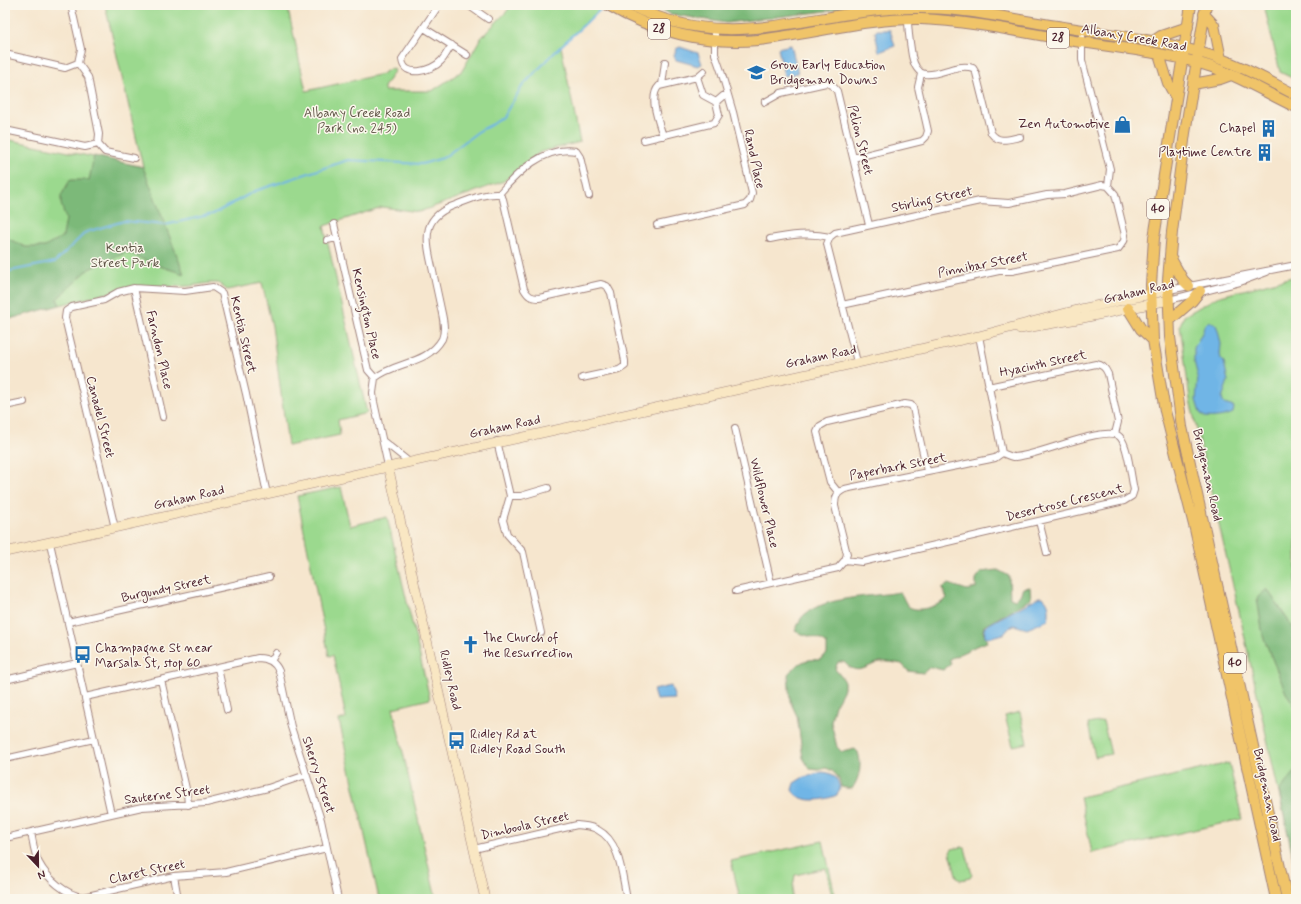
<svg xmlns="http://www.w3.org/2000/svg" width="1301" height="904" font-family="Mynerve,sans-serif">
<rect width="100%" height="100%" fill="#fbf7ec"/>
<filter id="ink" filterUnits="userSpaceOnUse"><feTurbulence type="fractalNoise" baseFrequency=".025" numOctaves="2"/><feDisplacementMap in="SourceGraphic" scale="8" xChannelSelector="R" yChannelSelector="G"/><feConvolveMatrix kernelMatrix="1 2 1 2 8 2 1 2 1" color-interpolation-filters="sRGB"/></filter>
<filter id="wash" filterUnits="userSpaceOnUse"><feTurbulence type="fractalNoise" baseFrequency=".012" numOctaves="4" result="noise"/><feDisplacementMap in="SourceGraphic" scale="16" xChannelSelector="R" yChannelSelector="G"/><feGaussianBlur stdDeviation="0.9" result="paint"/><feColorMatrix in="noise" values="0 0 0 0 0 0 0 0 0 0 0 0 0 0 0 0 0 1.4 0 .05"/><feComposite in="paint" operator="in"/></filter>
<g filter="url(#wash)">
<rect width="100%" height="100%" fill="#f6e6ce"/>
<path fill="#9bd98e" stroke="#727c5c" d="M105,5H287L306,91L382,74L391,68L395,70L384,87V91H432L462,71L480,39L508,10L509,5H591L600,10L561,46L580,142L540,152L504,181L419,212L382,207L324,226L367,413L338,420L340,435L288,446L272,326L262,283L227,290L218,283H209L190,286L128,288L60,305L57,299L5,272V139L143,167Z
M1264,5H1296V80L1280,72Z
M1296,276V871L1238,607L1190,400L1180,325L1184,316L1217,297Z
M341,487L350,526L387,517L430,699L393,708L436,899H379L339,720L346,718L333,655L329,656L297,496Z
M1020,712L1027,743L1013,746L1005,716Z
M1103,721L1111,754L1095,757L1088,724Z
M1229,763L1242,819L1092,853L1080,797Z
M823,841L835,895L832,896L826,868L795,875L791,899H740L731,861Z
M962,847L965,848L972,875L970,878L960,880L957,878L950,852L952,849Z"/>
<path fill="#7cb979" stroke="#636c52" d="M654,5H863L827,11L726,23L670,14Z
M94,156L143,167L184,274L153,264L127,252L89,269L57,299L60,305L6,320L5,237L25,247H45L63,236L66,219L61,204V196L70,180H89Z
M998,570L1009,576L1010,598L1015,600L1020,595L1023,588L1030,587L1031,599L984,626L983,631L987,642C973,646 962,654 949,659L951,664L943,670L930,667L923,673L908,671L902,664C896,663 887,661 880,662C866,666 857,677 844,662H838L835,669L844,680V689L834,708L831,722L837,747L842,752L855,749L858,752C862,765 860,777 852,789L841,787C839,777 836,772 826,768L819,770L810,769L803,758L797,716L790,701L788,674C797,664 805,658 819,660L827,654V644C818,636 806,637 795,631C798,626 800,618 804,615C826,596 871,597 900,592C903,596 905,603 908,606C917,614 941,605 947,598L942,588L949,584L967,590L976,588V579L981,572Z
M1267,589L1296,632V707L1286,693L1263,636L1257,598Z
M1296,771V871L1279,791Z"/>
<path fill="#70b5e6" stroke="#5d6a88" d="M877,30H890L895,46L879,52L875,32Z
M791,45L798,73L784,76L778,48Z
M680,47L698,53L702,64L698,66L676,60L674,56L676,49Z
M1209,321L1216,325L1218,330L1221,344L1220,354L1221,359L1224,362L1228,381L1222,398L1224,404L1234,407L1233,413C1224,417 1213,418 1205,417L1200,413L1196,400L1198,377L1194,361V348L1203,331L1204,326Z
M1039,597H1043C1050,603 1050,612 1048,620L1027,629L1014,625L1010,627L1004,634L991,637H985L984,628L989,624Z
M671,686L675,699L656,700L653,690Z
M822,772C835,773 838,778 840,790L837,795C824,801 800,804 792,790L794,783L802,778Z"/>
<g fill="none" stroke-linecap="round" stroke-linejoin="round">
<path stroke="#70b5e6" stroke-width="2" d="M5,272L55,262L86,232L124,221L165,225L213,214L255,191L348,160L422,164L443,158L479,131L493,124L503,117L523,85L561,46L600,10"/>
</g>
</g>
<g filter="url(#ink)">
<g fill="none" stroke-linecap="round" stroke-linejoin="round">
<defs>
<path id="street" d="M439,5L402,59C403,79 432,71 441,61C445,57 448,50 452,45
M468,5L488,19
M908,19C908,32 910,43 912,56C920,94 949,60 973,68L976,73L991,133C999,144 1009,139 1020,137
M424,28L467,55
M1082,30V60L1110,169L1108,186
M5,54L65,68L78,63L81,49L71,5
M697,77L704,71
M662,85L665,62
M716,102L723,96L728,95
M765,102L781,93L826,83L832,85L837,91L869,225
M5,130L85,147L98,144L99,134L88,77L78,63
M663,136C659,123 648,97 659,86L697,77L703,95L716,102
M644,140L714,123L719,115L716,102
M98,144L105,152L134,158
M853,158L922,141L926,137L928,131L918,87L921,74
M499,194C517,173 545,145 576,151L580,157L589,196
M334,224L368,370L375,378L373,393L374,402L388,466
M657,225L745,205L750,200L752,193L733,112L721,71L715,54V29
M770,239C790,235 810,232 830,237
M327,240L337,238
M134,288L163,417
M1169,290L1296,265
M1169,300L1240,282L1267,272
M842,305L999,271H1012L1118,249L1124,241L1125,235L1115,194L1108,186L1102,185L1065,194L1047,195L1009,203L980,201L835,233L830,237L827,244L857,362
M375,378C396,361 427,365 442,339C446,330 443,318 441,309C438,295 435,281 432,267C425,236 422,216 458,204C471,199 484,193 499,194L503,199L524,289C528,296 531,298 539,298L601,284L607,286L611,293L625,361V366L619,370L582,378
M988,387L1096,364C1102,365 1105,367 1108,374L1118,422L1115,434
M5,406L24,402
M735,428L771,583
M383,441L408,461
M497,441L510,496L503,520L507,534L523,552L541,633
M838,492L830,482L817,432L820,426L827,422L905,404L911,405L913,408L927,471
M510,496H521L548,488
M5,497V502
M1039,521L1047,553
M115,528L65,318L66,311L72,307L104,300L118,292L134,288L185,291L213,287L222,293L246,394L267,494
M50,543L111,814
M845,560L862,562L1124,501L1132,496L1134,490C1131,477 1128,445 1120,437C1107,423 1034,458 1013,457C1009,456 1005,454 1002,453
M736,591L838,568L845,560L847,554L835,506C835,496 837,493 845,489C895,478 945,469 995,458L1002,453L979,336
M68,622L269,577
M271,661L276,653
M218,668L227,710
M5,680L77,663
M161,680L187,793L188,805
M85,697L258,658C268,658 275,662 279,671L291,727L321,820L338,899
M5,759L94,739
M31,832C33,842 34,854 39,863C47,878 66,895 83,897L174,876L226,872L327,848
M5,838L142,807L206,803L268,788L306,775
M474,849L577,825C584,826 592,826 598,830C621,842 622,877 627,899
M174,876L178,899"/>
<path id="secondary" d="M1020,329L1078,319L1169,300
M388,466L485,899
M5,552L979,336L1081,309L1169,290"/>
<path id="primary" d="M608,5C654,32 706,45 758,40C813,34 865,18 921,19C970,21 1020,32 1069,40C1117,48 1166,52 1212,67C1241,77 1268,94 1296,107
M630,5C732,57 811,9 914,8C962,7 1010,19 1057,26C1109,35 1165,40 1215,57C1243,66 1270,82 1296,95
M1191,5L1154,238L1151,285L1153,340L1165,411L1195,529L1276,899
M1206,5L1185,133L1172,232L1168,280L1170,337L1182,427L1287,899
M1204,14L1214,25L1221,59
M1152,42L1161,36L1188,27
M1159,54L1168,83L1176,98
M1193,84L1220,79L1231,75
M1170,257L1183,280L1189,286
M1128,308L1141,329L1153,340
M1170,320L1192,301L1200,291"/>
</defs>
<use href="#street" stroke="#a0827c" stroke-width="8"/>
<use href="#secondary" stroke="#a0827c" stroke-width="10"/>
<use href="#primary" stroke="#a0827c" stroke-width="12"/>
<use href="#street" stroke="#fff" stroke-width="6"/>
<use href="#secondary" stroke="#f9e7c3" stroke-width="9"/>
<use href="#primary" stroke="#f0c469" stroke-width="10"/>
</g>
</g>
<defs>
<symbol id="school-bare" viewBox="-9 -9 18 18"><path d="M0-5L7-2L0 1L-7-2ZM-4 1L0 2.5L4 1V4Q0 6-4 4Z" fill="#1f6fb2" stroke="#fbf7ec" stroke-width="2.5" paint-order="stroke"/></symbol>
<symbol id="shop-bare" viewBox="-9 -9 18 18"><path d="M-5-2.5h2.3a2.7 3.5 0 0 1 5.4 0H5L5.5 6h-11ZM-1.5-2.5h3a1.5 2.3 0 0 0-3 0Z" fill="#1f6fb2" stroke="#fbf7ec" stroke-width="2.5" paint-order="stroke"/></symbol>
<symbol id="building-bare" viewBox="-9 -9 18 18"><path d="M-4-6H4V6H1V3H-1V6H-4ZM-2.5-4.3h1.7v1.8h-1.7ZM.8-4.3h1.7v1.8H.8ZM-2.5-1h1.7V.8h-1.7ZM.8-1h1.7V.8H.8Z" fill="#1f6fb2" stroke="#fbf7ec" stroke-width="2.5" paint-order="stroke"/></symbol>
<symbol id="church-bare" viewBox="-9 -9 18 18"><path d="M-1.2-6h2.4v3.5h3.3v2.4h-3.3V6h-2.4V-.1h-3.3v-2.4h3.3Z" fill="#1f6fb2" stroke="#fbf7ec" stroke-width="2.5" paint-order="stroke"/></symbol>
<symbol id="bus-bare" viewBox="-9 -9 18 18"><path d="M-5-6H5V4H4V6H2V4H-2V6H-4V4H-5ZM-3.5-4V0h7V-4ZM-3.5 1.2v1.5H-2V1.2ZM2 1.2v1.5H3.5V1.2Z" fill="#1f6fb2" stroke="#fbf7ec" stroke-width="2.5" paint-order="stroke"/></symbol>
</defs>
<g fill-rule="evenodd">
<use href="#school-bare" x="744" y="60" width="25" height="25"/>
<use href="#shop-bare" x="1110" y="112" width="25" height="25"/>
<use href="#building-bare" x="1256" y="116" width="25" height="25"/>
<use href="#building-bare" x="1252" y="140" width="25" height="25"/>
<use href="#church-bare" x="458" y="632" width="25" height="25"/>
<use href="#bus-bare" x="70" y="642" width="25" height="25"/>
<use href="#bus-bare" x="444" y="728" width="25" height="25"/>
</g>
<g text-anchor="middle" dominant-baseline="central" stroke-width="3" stroke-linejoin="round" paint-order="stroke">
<g fill="#fbf7ec" stroke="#7f6065" stroke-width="1">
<rect x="648" y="19" width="22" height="20" rx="3"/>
<rect x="1047" y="28" width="22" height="20" rx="3"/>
<rect x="1147" y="199" width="22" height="20" rx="3"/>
<rect x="1224" y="653" width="22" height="20" rx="3"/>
</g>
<g font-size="12" font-weight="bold" fill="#4a1f2b">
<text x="659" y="29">28</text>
<text x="1058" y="38">28</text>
<text x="1158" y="209">40</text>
<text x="1235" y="663">40</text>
</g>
<g font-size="13" fill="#4a1f2b" stroke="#fbf7ec">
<text transform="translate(1134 38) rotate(10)">Albany Creek Road</text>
<text transform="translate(860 140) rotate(76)">Pelion Street</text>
<text transform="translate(754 159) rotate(78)">Rand Place</text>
<text transform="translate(932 200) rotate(-12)">Stirling Street</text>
<text transform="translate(983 265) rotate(-11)">Pinnibar Street</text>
<text transform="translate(1139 292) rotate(-13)">Graham Road</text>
<text transform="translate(366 314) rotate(77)">Kensington Place</text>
<text transform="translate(243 335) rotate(77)">Kentia Street</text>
<text transform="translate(159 350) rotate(77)">Farndon Place</text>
<text transform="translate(821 357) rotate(-12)">Graham Road</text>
<text transform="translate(1043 364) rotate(-12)">Hyacinth Street</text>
<text transform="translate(100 417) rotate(76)">Canadel Street</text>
<text transform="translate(505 427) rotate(-12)">Graham Road</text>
<text transform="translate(898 467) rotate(-11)">Paperbark Street</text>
<text transform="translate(1207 475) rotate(77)">Bridgeman Road</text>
<text transform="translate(189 498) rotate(-13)">Graham Road</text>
<text transform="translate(764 503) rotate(77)">Wildflower Place</text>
<text transform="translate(1065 503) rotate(-14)">Desertrose Crescent</text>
<text transform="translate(166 589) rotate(-12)">Burgundy Street</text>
<text transform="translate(450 680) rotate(77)">Ridley Road</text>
<text transform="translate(318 775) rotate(72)">Sherry Street</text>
<text transform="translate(167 795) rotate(-7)">Sauterne Street</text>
<text transform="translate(1267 795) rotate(78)">Bridgeman Road</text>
<text transform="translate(525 826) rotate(-13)">Dimboola Street</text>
<text transform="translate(147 872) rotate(-12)">Claret Street</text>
</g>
<g font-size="13" fill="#4a1f2b" stroke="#fbf7ec" text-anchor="start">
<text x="770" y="65">Grow Early Education<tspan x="770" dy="15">Bridgeman Downs</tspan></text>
<text x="1110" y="124" text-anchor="end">Zen Automotive</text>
<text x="1256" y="128" text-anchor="end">Chapel</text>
<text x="1252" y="152" text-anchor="end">Playtime Centre</text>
<text x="483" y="638">The Church of<tspan x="483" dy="15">the Resurrection</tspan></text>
<text x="95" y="648">Champagne St near<tspan x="95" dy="15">Marsala St, stop 60</tspan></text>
<text x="470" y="734">Ridley Rd at<tspan x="470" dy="15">Ridley Road South</tspan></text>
</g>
<g font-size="13" fill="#625749" stroke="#fbf7ec">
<text x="357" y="113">Albany Creek Road<tspan x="357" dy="15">Park (no. 245)</tspan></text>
<text x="125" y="248">Kentia<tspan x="125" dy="15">Street Park</tspan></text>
</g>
</g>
<rect width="1301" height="904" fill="none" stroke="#fbf7ec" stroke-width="20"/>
<g transform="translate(38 866) rotate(158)" stroke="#fbf7ec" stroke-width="3" paint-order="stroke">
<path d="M0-3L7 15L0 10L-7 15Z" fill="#4a1f2b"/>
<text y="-6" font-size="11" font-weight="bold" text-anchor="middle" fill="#4a1f2b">N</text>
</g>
</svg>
